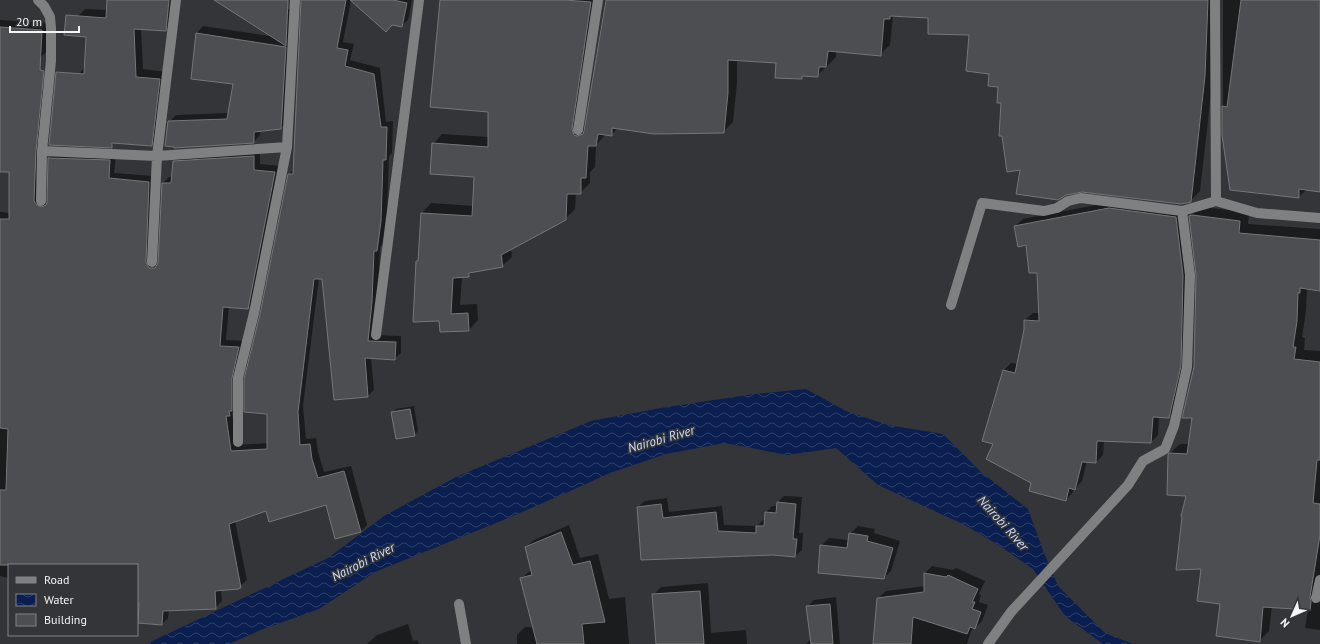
<svg xmlns="http://www.w3.org/2000/svg" width="1320" height="644" font-family="'PT Sans',sans-serif">
<defs>
<pattern id="water-waves" width="16" height="10" patternUnits="userSpaceOnUse"><rect width="16" height="10" fill="#0a1f50"/><path d="M0 5q4-4 8 0t8 0" fill="none" stroke="#2e406a"/></pattern>
</defs>
<rect width="100%" height="100%" fill="#333538"/>
<path fill="url(#water-waves)" d="M806,389L846,411L888,425L943,434L981,472L1028,509L1044,553L1058,586L1105,633L1133,644H1103L1065,616L1033,569L1000,546L965,525L878,485L836,448L787,455L725,443L666,454L610,473L566,493L501,521L375,572L319,609L261,630L229,644H146L328,558L384,516L456,477L591,421L661,408L754,394Z"/>
<path fill="#0007" fill-rule="evenodd" d="M108,0H176L173,23L165,30L141,29L143,69L167,72L159,137L151,144L116,142L111,146L79,84V74L85,67L93,27L78,16L85,9L107,10Z
M232,0L294,10L288,122L281,128L260,130V135L254,142L169,122L176,115L229,113L234,83L192,78L197,33L203,26L275,37Z
M305,0H351L343,42L354,44L350,60L380,68L386,122L393,121L392,153L389,156L387,214L383,244L380,247L378,295L374,335L401,336V353L394,359L371,358L374,390L368,396L335,399L323,278H319L303,406L306,439L316,438L318,452L324,472L351,466L367,525L361,531L327,504L267,510L235,521L247,580L238,588L221,590L222,601L215,608L169,610L168,618L162,624L139,622L140,602H137V565H9V578L0,576V212L10,213V171H0V84L47,85L42,198L48,202L49,158L56,152L116,155L114,173L155,176L152,259L158,263L159,262L163,183L169,177H172L174,162L180,156L260,150V164L281,166L254,302L248,308L229,306L226,340L245,341L236,408L232,412L237,445L268,443V413L261,314L289,174L294,170Z
M351,0H412L408,20L401,26Z
M441,0H599L583,125L586,127L605,0H1218L1216,50L1200,191L1190,201L1021,169L1002,102L999,86L990,73L971,34L929,17L893,15L890,45L880,54L836,51V57L817,76L805,75L801,78L777,62L737,59V83L733,122L723,132L618,128L611,135L606,134L596,145L595,167L590,172V183L580,193H576L575,209L565,219L511,248L512,257L502,266L474,271L469,276L462,277L460,305L477,304L478,320L469,330L440,320L417,261L419,259L422,213L431,203L474,206L475,176L433,144L442,134L489,137V111ZM499,250H501L503,260H501Z
M1223,0H1320V191L1307,189L1299,197L1223,135Z
M0,20L49,23L48,50L40,58L0,56Z
M1117,201L1183,210L1188,358L1176,409L1169,417L1159,416L1158,435L1151,442L1104,440L1103,455L1096,462L1087,461L1082,481L1066,500L1032,483L994,444L1003,371L1011,363L1018,364L1025,330V320L1033,313H1039L1038,271L1027,244L1015,226L1023,219Z
M1200,207L1249,212L1248,224L1320,229V290L1307,288L1306,311L1302,337L1305,338L1304,350L1320,351V630L1305,628L1308,609L1272,606L1269,631L1259,641L1221,603L1202,568L1187,495L1168,455L1180,444H1190L1193,417L1198,275L1190,216Z
M414,406L418,431L414,435L392,413L396,409Z
M784,496L802,497L799,533H803L802,550L795,556L773,554L642,559L638,507L645,501L667,498L669,512L722,506L724,525L757,526L763,520H765L766,513L772,506H777L778,502Z
M569,525L580,558L598,554L609,599L625,597L629,644H517V635L525,627H534L522,578L530,571L532,570L526,547L534,540Z
M858,526L875,529L874,533L900,541L891,571L884,578L821,546L829,538L849,540L850,534Z
M932,566L953,570L956,568L985,581L979,594L981,595L979,602L988,605L982,621L975,628H974L971,631L967,644H874L878,598L886,591L925,586V573Z
M708,583L711,633L746,630L747,644H657L653,595L661,587Z
M836,597L840,644H806L811,639L807,607L814,600Z
M408,624L413,641L417,640L419,644H367L377,635Z"/>
<path fill="#4c4e51" stroke="#747679" d="M107,0H169L166,31L134,29L136,77L160,79L152,146L112,143V148L49,145L56,72L84,74L86,37L64,35L66,15L106,18Z
M214,0H288L286,46Z
M301,0H346L337,48L348,50L345,66L374,74L381,127H387L386,160H383L381,221L377,251H374L372,302L368,341L396,342L395,360L365,358L368,397L334,400L322,279H314L298,412L300,445L310,444L312,459L318,478L344,471L361,532L335,539L326,505L269,522L266,511L229,524L241,588H239V589L215,591L216,609L163,611L162,625L138,623L139,603H137V565H0V490H6L8,429L0,428V219H9V172H0V27L42,30L40,70L44,71L36,151L34,201L36,204L41,207L46,205L47,202L48,158L110,160L109,178L149,182L146,262L149,268H155L158,263L162,183H171L173,161L254,156V170L275,172L248,309L223,307L220,346L239,347L232,378V411H229L230,416H226L231,451L267,449V414L244,412V379L260,314L288,174H293Z
M350,0H393L407,3L402,27L392,25L386,32Z
M440,0H565L591,2L572,129L574,135L577,136L583,134L584,131L606,0H1208L1205,76L1191,202L1181,204L1082,192L1066,195L1058,200L1016,194L1020,170L1007,172L1002,136H999L1001,103H997L998,87L988,86L989,74L966,71L969,35L928,34V18L890,16V19H884L881,56L828,51L826,67H819L818,77L802,76V79L775,78L776,63L728,60V93L724,133L654,134L612,128V136L598,134L596,146H588L586,178H581V194H567L566,220L501,255L503,267L469,273V277L453,278L451,314L468,313L469,331L440,332L439,321L413,322L416,261H418L421,213L472,216L474,177L430,174L432,143L488,147V112L430,107Z
M1241,0H1320V192L1299,189V198L1230,190L1222,135V106L1227,107Z
M196,33L286,47L281,129L254,132V143L174,148V147L165,146L168,121L227,119L233,84L191,79Z
M1109,208L1176,217L1183,275L1181,366L1169,418L1153,417L1151,443L1097,441L1096,463L1082,462L1075,490L1069,488L1066,501L1029,491L1031,483L986,459L993,444L982,441L1003,370L1015,373L1024,330V320L1039,321L1037,273H1029L1026,245L1018,247L1014,226Z
M1192,215L1240,221L1239,233L1320,240V291L1300,288V293H1298L1297,321L1293,347H1296L1294,359L1320,362V460H1317L1313,503L1320,504V535L1310,597L1311,602L1310,610L1263,607L1260,642L1216,636L1220,604L1197,601L1201,569L1176,570L1182,517L1181,516L1186,496L1167,495L1168,455L1169,453L1187,454L1192,418H1182L1194,367L1196,275L1189,216Z
M410,409L415,436L396,439L391,412Z
M777,502L796,504L793,539H797L795,557L773,555L641,560L637,507L661,504L663,518L716,512L718,531L756,533V526H764L765,512L776,513Z
M561,532L573,565L590,561L605,622L582,624L584,644H537L520,578L532,575L525,547Z
M849,533L868,536L867,541L893,548L884,579L818,573L820,545L847,548Z
M924,573L946,577L948,575L978,589L972,602H975L972,609L981,612L975,629L970,627L967,634L913,617L911,644H873L877,598L924,592Z
M700,591L704,644H656L652,594Z
M830,604L833,644H811L806,606Z"/>
<g fill="none" stroke-linecap="round" stroke-linejoin="round">
<path stroke="#7f8081" stroke-width="10" d="M38,0L44,6L50,17L51,28V61L42,151L41,201
M578,130L598,0
M42,151L157,156L287,147
M1216,201L1257,213L1320,218
M152,262L157,156L176,0
M951,305L982,203L1044,211L1057,208L1068,201L1081,198L1182,211
M376,335L419,0
M238,442V378L254,313L287,147L295,0
M1316,598L1320,580
M459,604L466,644
M988,644L1011,612L1128,485L1143,461L1165,449L1174,426L1187,367L1190,275L1182,211L1216,201L1215,0"/>
</g>
<g text-anchor="middle" dominant-baseline="central" stroke-width="3.5" stroke-linejoin="round" paint-order="stroke">
<g font-size="13" font-style="italic" fill="#cdf" stroke="#333538">
<text transform="translate(661 439) rotate(-16)">Nairobi River</text>
<text transform="translate(1003 523) rotate(48)">Nairobi River</text>
<text transform="translate(363 562) rotate(-27)">Nairobi River</text>
</g>
</g>
<rect x="8" y="564" width="130" height="72" fill="#333538" stroke="#808284"/>
<rect x="16" y="577" width="20" height="6" fill="#7f8081" stroke="#808284"/>
<text x="44" y="584" font-size="12" fill="#f3f5f6">Road</text>
<rect x="16" y="594" width="20" height="12" fill="url(#water-waves)" stroke="#808284"/>
<text x="44" y="604" font-size="12" fill="#f3f5f6">Water</text>
<rect x="16" y="614" width="20" height="12" fill="#4c4e51" stroke="#808284"/>
<text x="44" y="624" font-size="12" fill="#f3f5f6">Building</text>
<g transform="translate(1292 616) rotate(225)" stroke="#333538" stroke-width="3" paint-order="stroke">
<path d="M0-3L7 15L0 10L-7 15Z" fill="#f3f5f6"/>
<text y="-6" font-size="11" font-weight="bold" text-anchor="middle" fill="#f3f5f6">N</text>
</g>
<path d="M10 26v6h69v-6" fill="none" stroke="#f3f5f6" stroke-width="2"/>
<text x="16" y="26" font-size="12" fill="#f3f5f6" stroke="#333538" stroke-width="3" paint-order="stroke">20 m</text>
</svg>
